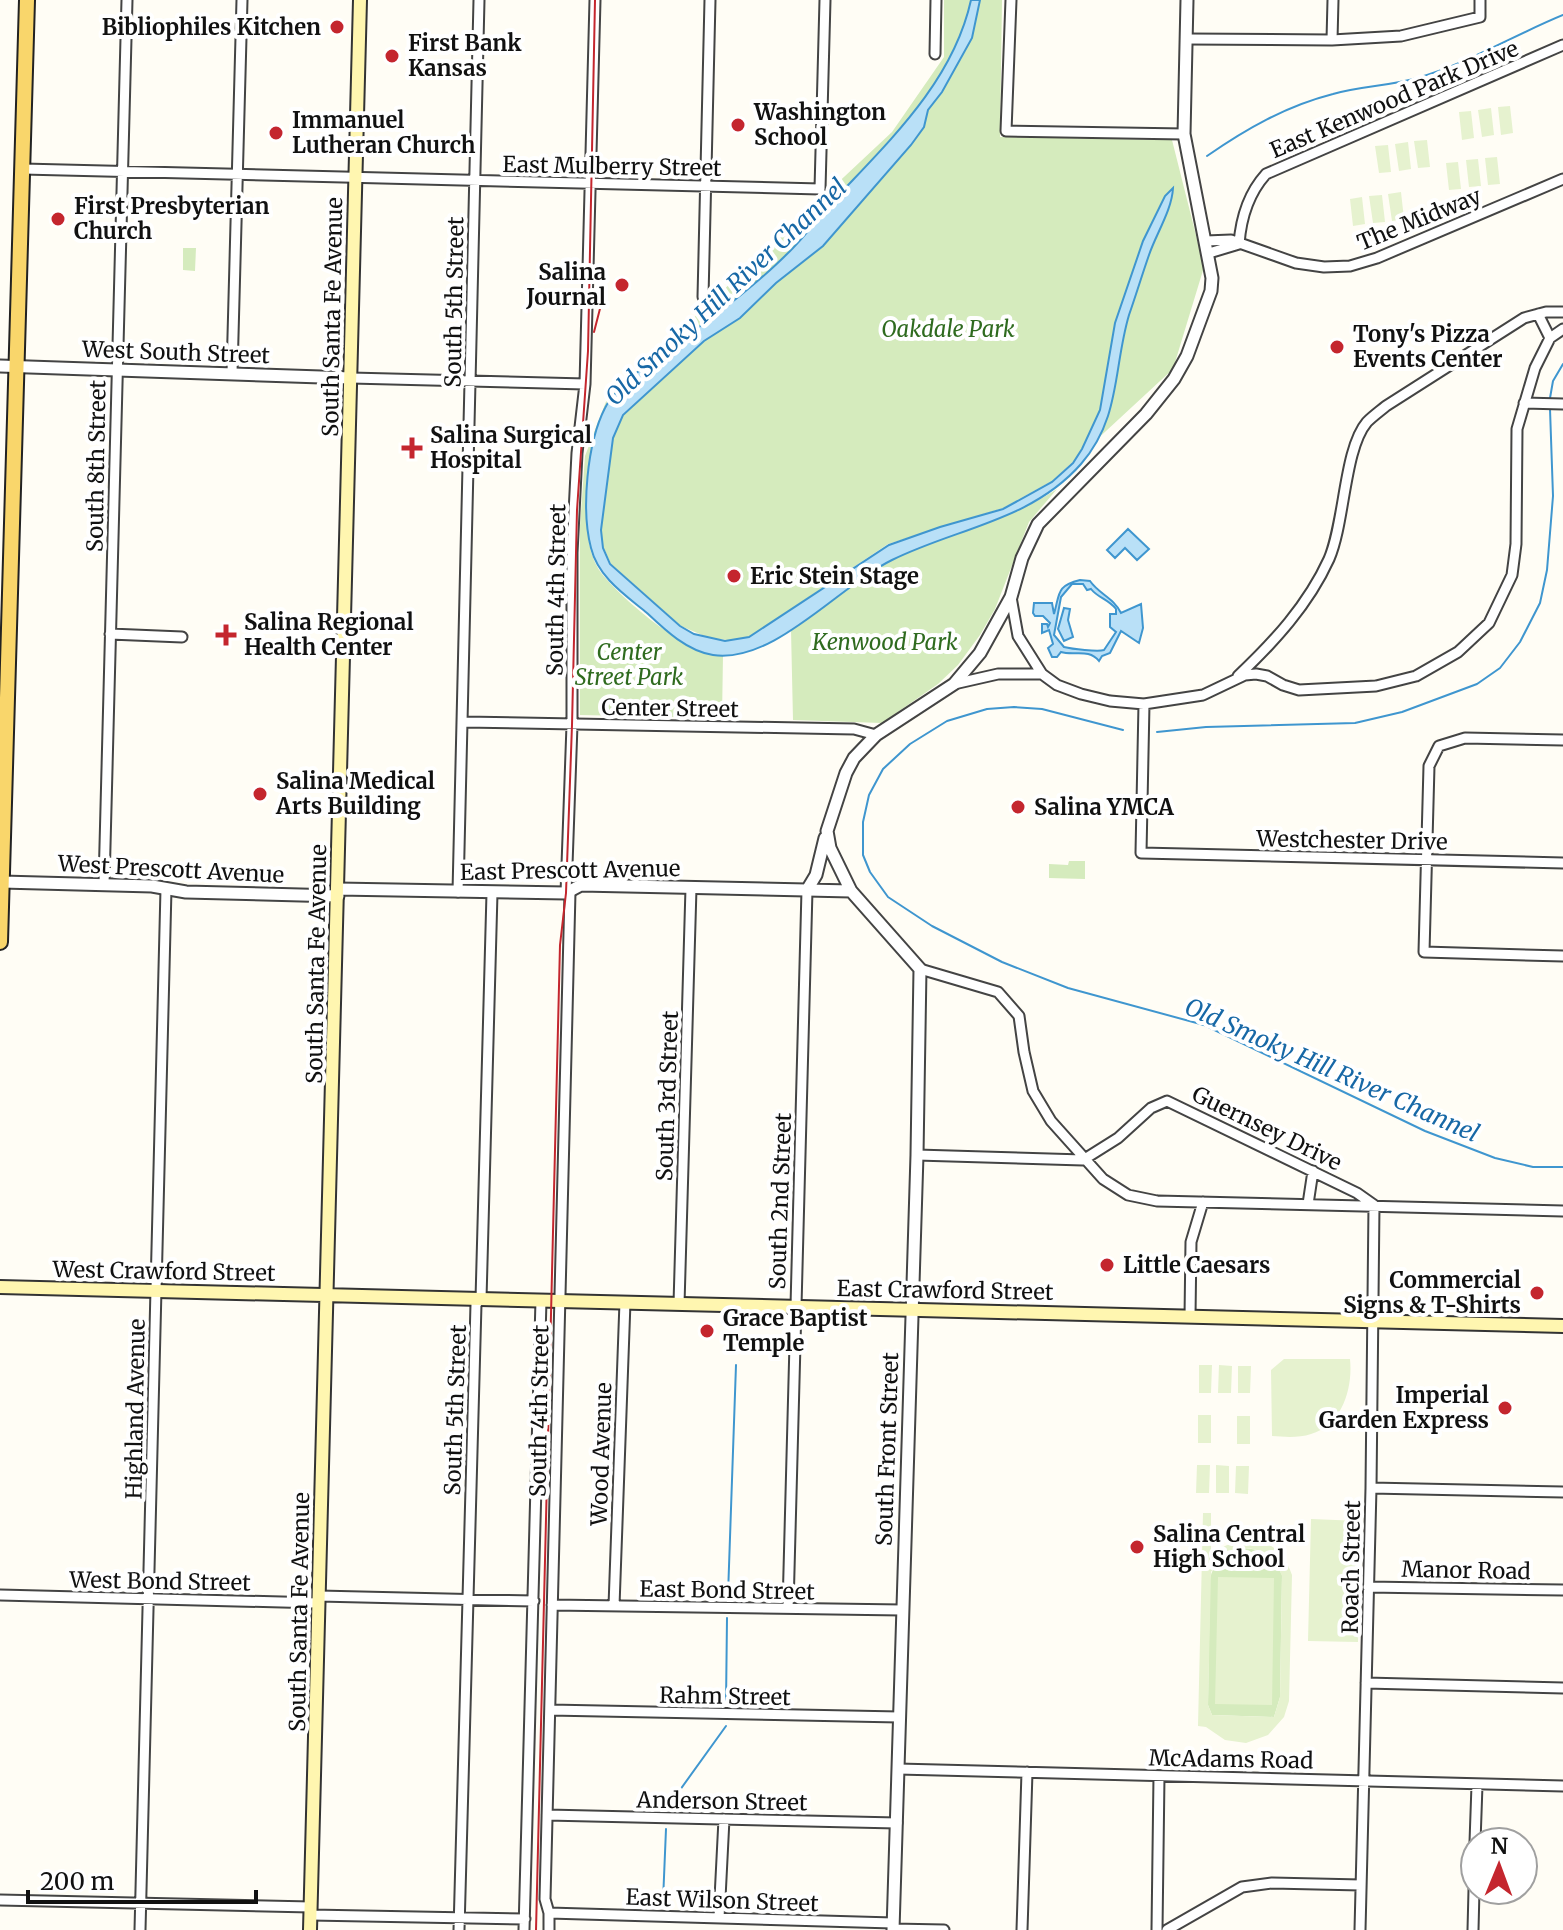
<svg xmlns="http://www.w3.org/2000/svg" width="1563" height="1930" font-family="Merriweather,serif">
<rect width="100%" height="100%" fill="#fffdf5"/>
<path fill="#d5ebbd" d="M944,0H1002L1000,137L1172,140L1204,267L1173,369L1052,481L1003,508L888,544L749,637L737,641L709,638L681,626L611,564L604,548L588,534C589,548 593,562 602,574C624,601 687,655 723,655L722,718L580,715V526L585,456L607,399L892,132L944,57Z
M183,248H196L195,271L183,270Z
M1057,489L1029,522L995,609L980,635L958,665L938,684L882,723L793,720L791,630C822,607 853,581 887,562C942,532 1002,525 1057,489Z
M1069,861H1085V879L1049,878V864L1068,865Z
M1240,1548C1262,1548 1274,1556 1282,1575L1280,1697L1274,1717L1212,1715L1208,1705L1210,1579C1213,1563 1225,1553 1240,1548Z"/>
<path fill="#e6f2cf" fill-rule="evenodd" d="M1510,106L1513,133L1501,135L1498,107Z
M1491,108L1494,135L1482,137L1478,110Z
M1471,111L1474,138L1462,140L1459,112Z
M1427,140L1430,167L1418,168L1414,141Z
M1408,142L1411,169L1399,171L1395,144Z
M1388,145L1391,172L1379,173L1375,146Z
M1497,157L1500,184L1488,185L1485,158Z
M1478,159L1481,186L1469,187L1466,160Z
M1458,162L1461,189L1449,190L1446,163Z
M1401,192L1404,219L1392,221L1388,194Z
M1382,195L1385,222L1373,223L1369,196Z
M1362,197L1365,224L1353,226L1350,199Z
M1284,1359H1350C1353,1389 1342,1425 1311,1434C1299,1438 1285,1437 1272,1436L1271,1370Z
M1199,1365H1212L1211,1393H1199Z
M1219,1365L1232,1366L1231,1393H1218Z
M1238,1366H1251L1250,1393H1238Z
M1198,1415H1211V1443H1198Z
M1237,1416H1250V1444H1237Z
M1197,1465H1210L1209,1493H1196Z
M1216,1465L1229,1466V1493H1216Z
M1236,1466H1249L1248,1494L1235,1493Z
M1203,1513H1211V1555C1242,1531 1278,1534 1292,1575L1289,1701L1284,1717L1268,1735L1246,1743L1225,1740L1206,1727L1198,1726ZM1246,1548C1265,1550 1275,1558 1282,1576L1280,1697L1274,1717L1212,1715L1208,1705L1211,1572C1219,1558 1230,1549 1246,1548Z
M1311,1519L1360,1521L1358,1642L1308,1641Z
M1218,1577L1274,1578L1272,1705L1215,1704Z"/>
<path fill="#b9e0f7" stroke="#3f96cf" stroke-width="2" fill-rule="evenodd" d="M971,0H980L972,38L942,92L928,110L924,127L911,145L823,246L776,283L740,318L704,341L623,415L613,438L601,530L603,548L610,564L680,626L694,634L725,641L749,637L889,545L940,527L1003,509L1052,482L1073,463L1082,449L1100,410L1115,323L1143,241L1165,196L1173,188C1172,210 1156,234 1149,255C1142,275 1136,295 1129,315C1113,369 1121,418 1081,464C1031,521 956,528 892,560C839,586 774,664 713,655C687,651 665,630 647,613C625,595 598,577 591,548C581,510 587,443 605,408C620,377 686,338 714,316C739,297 765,276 787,254C804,238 818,218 834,200C889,141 953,82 971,0Z
M1128,529L1149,549L1137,560L1125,548L1115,558L1107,550Z
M1080,580L1090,581C1099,594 1114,598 1121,613L1141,604L1143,628L1139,643L1121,631L1110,653L1102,656L1099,661C1089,648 1074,656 1061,652L1057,657H1052L1048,648L1053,644L1049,630L1042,633V624H1047L1048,627L1050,623L1043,616H1035L1033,613L1034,603H1052L1054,614C1060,593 1056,586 1080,580ZM1072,584H1083L1087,590L1091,589C1098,598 1108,599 1116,609V614H1110V627L1116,632L1104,650C1098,652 1072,649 1064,647L1054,635L1061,597Z
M1064,608L1070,609L1068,620L1073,637L1064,641L1058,629Z"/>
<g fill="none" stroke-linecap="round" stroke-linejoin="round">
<path stroke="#3f96cf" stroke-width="2" d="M1207,156C1246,129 1286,106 1333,94C1360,86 1390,86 1417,78C1469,63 1514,35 1563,15
M1550,398L1553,381L1563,364
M1123,730L1042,709L1014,707L987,709L947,721L910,744L883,769L869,795L863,822V855L870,872L888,897L932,926L1002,962L1068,988L1204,1025L1425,1131L1495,1158L1533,1167H1563
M1157,732L1206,727L1355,723L1402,712L1477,684L1500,668L1520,642L1540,603L1547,570L1553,496L1550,409
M728,1595L736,1365
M726,1703L727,1618
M667,1808L726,1726
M663,1901L666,1829"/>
<defs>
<path id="minor" d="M1011,0L1006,131L1184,134
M1187,39L1332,40L1401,36L1480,17V0
M1332,40L1333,0
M935,54L936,0
M23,169L820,189L825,0
M1206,241L1231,240L1296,263L1324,267L1350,266L1377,258L1563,179
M1239,244C1241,217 1248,194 1266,174L1563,45
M1209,253L1239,244
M703,297L710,0
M1538,314L1550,338
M232,373L242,0
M351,378L585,384
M1524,403L1563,404
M1011,597L1018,636L1042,674
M110,634L182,637
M1238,676C1274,642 1308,605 1329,559C1345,522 1344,449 1367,422C1373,416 1380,411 1386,406L1524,318L1546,312H1563
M954,684L998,674H1042L1057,685L1081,694L1110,701L1144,704L1203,695L1245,675L1256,674L1267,676L1283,685L1299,690L1376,686L1416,676L1458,652L1489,623L1512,575L1516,544L1517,429L1535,368L1550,338L1563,329
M1144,704L1141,853L1563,863
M464,722L854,729L876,735
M1563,740L1465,738L1439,746L1429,766L1424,952L1563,956
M104,884L127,0
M458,892L479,0
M566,893L572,725V553L577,453L585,384L595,0
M920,969L998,992L1019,1016L1024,1052L1033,1091L1051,1121L1103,1179L1128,1195L1157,1201L1563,1211
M917,1155L1083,1160L1118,1138L1151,1108L1167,1101L1357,1193L1374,1205L1371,1488L1360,1930
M1308,1204L1313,1171
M679,1304L691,888
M1190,1317L1191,1242L1203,1202
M1371,1488L1563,1492
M1368,1587L1563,1590
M0,1595L319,1603
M319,1596L534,1601
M552,1605L902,1610
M614,1606L625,1302
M788,1608L807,890
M1366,1683L1563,1688
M550,1710L899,1717
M898,1769L1563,1786
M547,1815L897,1823
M1475,1842L1477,1785
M0,1900L311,1907
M549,1913L893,1923
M311,1915L525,1919
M719,1918L724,1819
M893,1929L944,1930
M140,1930L166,889
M459,1930L476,1304L481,1299L492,893
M524,1930L541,1300
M549,1930V1913L545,1899L570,892
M1022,1930L1027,1772
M1157,1930L1159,1776
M1167,1930L1242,1887L1272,1883L1361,1885
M1473,1930L1475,1850"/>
<path id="tertiary" d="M0,366L351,378
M2,882L152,886L186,892L338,896
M338,889L566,893L581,885L851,891
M807,890L816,875L825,838
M893,1930L917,1155L920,969L851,891L830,848L827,831L846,773L854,758L876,735L954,684L980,653L1011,597L1022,558L1038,524L1146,414L1174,379L1187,356L1211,291L1212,278L1184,134L1187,0"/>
<path id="secondary" d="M0,1287L1563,1326
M310,1930L360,0"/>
<path id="primary" d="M0,942L27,0"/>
</defs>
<use href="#minor" stroke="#444" stroke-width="13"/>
<use href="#tertiary" stroke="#444" stroke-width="15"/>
<use href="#secondary" stroke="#333" stroke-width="16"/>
<use href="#primary" stroke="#222" stroke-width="18"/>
<use href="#minor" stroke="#fff" stroke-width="9"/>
<use href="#tertiary" stroke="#fff" stroke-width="11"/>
<use href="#secondary" stroke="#fff6b0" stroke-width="12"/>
<use href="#primary" stroke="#f9d66b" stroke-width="14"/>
<path stroke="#c4262e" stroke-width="2" d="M594,332L603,297L604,267
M536,1930L560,945L566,893L572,725L577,510L588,351L595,0"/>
</g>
<g fill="#c4262e" stroke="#fff" stroke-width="3">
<circle cx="337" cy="27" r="8"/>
<circle cx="392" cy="56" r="8"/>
<circle cx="738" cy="125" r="8"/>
<circle cx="276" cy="133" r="8"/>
<circle cx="58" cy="219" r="8"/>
<circle cx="622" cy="285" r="8"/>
<circle cx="1337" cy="347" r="8"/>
<path d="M408 436h8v8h8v8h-8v8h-8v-8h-8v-8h8z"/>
<circle cx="734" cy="576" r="8"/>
<path d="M222 623h8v8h8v8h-8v8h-8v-8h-8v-8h8z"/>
<circle cx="260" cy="794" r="8"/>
<circle cx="1018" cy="807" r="8"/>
<circle cx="1107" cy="1265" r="8"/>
<circle cx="1537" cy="1293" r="8"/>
<circle cx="707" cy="1331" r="8"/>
<circle cx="1505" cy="1408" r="8"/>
<circle cx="1137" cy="1547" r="8"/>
</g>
<g text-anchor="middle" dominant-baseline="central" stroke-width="8" stroke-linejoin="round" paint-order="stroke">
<g font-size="22" font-weight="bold" fill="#111" stroke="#fff" text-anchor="start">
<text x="321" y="27" text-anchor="end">Bibliophiles Kitchen</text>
<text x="408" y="43">First Bank<tspan x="408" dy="25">Kansas</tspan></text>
<text x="754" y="112">Washington<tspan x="754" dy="25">School</tspan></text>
<text x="292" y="120">Immanuel<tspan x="292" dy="25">Lutheran Church</tspan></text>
<text x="74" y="206">First Presbyterian<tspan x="74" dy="25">Church</tspan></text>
<text x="606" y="272" text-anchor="end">Salina<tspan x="606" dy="25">Journal</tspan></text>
<text x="1353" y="334">Tony's Pizza<tspan x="1353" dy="25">Events Center</tspan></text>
<text x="430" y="435">Salina Surgical<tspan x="430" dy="25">Hospital</tspan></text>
<text x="750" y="576">Eric Stein Stage</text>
<text x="244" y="622">Salina Regional<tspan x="244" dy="25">Health Center</tspan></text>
<text x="276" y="781">Salina Medical<tspan x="276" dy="25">Arts Building</tspan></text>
<text x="1034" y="807">Salina YMCA</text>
<text x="1123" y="1265">Little Caesars</text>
<text x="1521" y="1280" text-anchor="end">Commercial<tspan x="1521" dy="25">Signs &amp; T-Shirts</tspan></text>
<text x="723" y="1318">Grace Baptist<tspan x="723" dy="25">Temple</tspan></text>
<text x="1489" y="1395" text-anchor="end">Imperial<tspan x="1489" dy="25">Garden Express</tspan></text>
<text x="1153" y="1534">Salina Central<tspan x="1153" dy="25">High School</tspan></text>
</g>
<g font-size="22" fill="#111" stroke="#fff">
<text transform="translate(1394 99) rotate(-23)">East Kenwood Park Drive</text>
<text transform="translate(612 166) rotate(1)">East Mulberry Street</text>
<text transform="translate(1419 219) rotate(-22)">The Midway</text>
<text transform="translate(454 302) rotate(-89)">South 5th Street</text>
<text transform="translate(332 317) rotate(-89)">South Santa Fe Avenue</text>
<text transform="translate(176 352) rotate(2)">West South Street</text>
<text transform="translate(96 466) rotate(-89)">South 8th Street</text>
<text transform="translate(556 590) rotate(-89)">South 4th Street</text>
<text transform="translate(670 708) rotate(1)">Center Street</text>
<text transform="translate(1352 840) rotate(1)">Westchester Drive</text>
<text transform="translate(171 869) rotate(3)">West Prescott Avenue</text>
<text transform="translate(570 870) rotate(-1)">East Prescott Avenue</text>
<text transform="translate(316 964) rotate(-89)">South Santa Fe Avenue</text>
<text transform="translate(667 1096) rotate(-88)">South 3rd Street</text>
<text transform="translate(1267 1128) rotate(26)">Guernsey Drive</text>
<text transform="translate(780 1201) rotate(-88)">South 2nd Street</text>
<text transform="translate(164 1271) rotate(1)">West Crawford Street</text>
<text transform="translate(945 1290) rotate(1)">East Crawford Street</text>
<text transform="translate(135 1409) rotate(-89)">Highland Avenue</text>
<text transform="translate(455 1410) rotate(-88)">South 5th Street</text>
<text transform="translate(539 1411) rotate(-89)">South 4th Street</text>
<text transform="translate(887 1449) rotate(-88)">South Front Street</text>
<text transform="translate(601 1454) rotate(-88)">Wood Avenue</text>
<text transform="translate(1351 1567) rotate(-89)">Roach Street</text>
<text transform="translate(1466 1570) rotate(1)">Manor Road</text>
<text transform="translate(160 1581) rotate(1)">West Bond Street</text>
<text transform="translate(727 1590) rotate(1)">East Bond Street</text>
<text transform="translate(299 1612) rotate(-89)">South Santa Fe Avenue</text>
<text transform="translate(725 1696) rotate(1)">Rahm Street</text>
<text transform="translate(1231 1759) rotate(1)">McAdams Road</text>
<text transform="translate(722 1801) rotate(1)">Anderson Street</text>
<text transform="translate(722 1900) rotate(2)">East Wilson Street</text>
</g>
<g font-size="22" font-style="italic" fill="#2f6b1f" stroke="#fff">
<text x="948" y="329">Oakdale Park</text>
<text x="885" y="642">Kenwood Park</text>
<text x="629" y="652">Center<tspan x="629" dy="25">Street Park</tspan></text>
</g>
<g font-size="24" font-style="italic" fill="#1768a6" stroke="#fff">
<text transform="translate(726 292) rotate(-43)">Old Smoky Hill River Channel</text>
<text transform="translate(1332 1070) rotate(24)">Old Smoky Hill River Channel</text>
</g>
</g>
<g transform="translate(1499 1866) rotate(1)"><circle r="38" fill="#ffffff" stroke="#a0a0a0" stroke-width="2"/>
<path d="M0-6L14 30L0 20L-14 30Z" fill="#c4262e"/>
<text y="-12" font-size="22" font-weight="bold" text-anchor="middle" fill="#111111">N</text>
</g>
<path d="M28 1890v12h228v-12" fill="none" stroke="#111111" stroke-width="4"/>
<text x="40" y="1890" font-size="24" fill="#111111" stroke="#ffffff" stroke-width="6" paint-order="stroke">200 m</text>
</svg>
